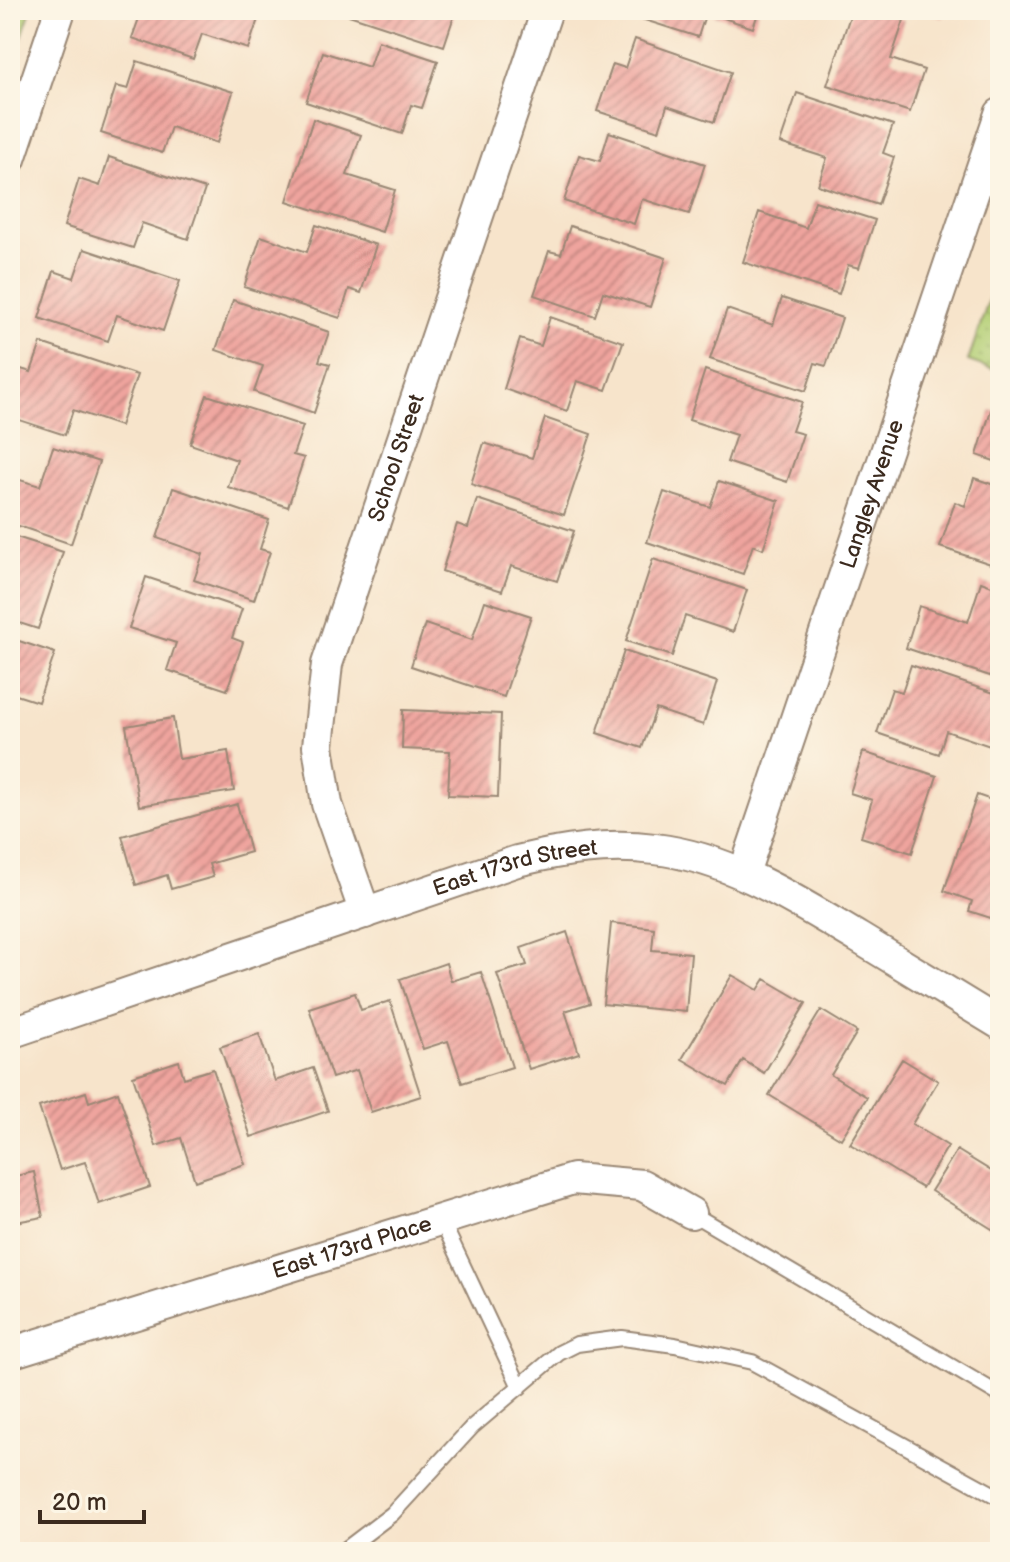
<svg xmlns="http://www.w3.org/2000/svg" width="1010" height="1562" font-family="'Balsamiq Sans',sans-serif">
<defs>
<pattern id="grass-dots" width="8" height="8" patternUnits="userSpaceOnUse" patternTransform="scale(2)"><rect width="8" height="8" fill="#b3cf75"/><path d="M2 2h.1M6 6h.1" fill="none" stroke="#9bb265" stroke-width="1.8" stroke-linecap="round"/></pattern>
<pattern id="building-hatch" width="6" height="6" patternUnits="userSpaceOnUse" patternTransform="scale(2)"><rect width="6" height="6" fill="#efa49e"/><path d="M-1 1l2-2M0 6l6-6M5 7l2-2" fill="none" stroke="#c38680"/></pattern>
</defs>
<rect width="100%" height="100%" fill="#fcf5e5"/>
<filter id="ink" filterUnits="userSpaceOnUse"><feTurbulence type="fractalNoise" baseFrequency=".0125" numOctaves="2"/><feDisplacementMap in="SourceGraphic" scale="16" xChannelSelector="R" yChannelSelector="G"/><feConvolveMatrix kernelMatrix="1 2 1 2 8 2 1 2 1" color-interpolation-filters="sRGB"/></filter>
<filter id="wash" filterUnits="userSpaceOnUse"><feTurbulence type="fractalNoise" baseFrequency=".006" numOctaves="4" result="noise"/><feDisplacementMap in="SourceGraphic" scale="32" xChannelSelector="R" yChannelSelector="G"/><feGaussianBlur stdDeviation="1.8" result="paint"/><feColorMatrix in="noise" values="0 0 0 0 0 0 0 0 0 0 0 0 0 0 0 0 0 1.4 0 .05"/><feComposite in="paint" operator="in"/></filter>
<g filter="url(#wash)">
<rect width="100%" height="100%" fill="#f7e4cb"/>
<path fill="url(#grass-dots)" stroke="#777c4a" stroke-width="2" d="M10,10H31L10,71Z
M1000,267V372L968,361Z"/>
<g id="blocks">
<path fill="url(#building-hatch)" d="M142,10H261L248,49L202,34L193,59L132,38Z
M350,10H456L444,46L349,15Z
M630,10H759L753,28L706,12L698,37L629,15Z
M852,10H873L904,20L891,59L924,70L910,112L827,85Z
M920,10H944L942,18Z
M635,39L731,72L714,122L667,106L659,131L597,111L613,64L625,68Z
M378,41L438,61L422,108L411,105L402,134L306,102L323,52L369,67Z
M137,61L233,92L217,143L171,127L162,153L101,133L116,86L128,89Z
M797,93L893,125L883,153L894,157L878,205L818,185L827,158L780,143Z
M313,119L361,135L347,175L395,190L382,232L287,201Z
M609,132L705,164L689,214L642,199L634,224L564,201L579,155L600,161Z
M109,157L205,189L188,239L142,223L133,248L64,226L79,179L100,186Z
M815,201L875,220L859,268L848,265L839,294L743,262L759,212L806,228Z
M316,225L376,245L361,293L349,289L340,318L244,287L261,236L307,252Z
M570,226L666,258L650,307L603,292L595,316L534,295L549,251L561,254Z
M84,249L180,281L163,331L117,315L108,341L39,318L54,271L74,278Z
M782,298L842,318L826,366L815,363L806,391L710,359L727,309L773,325Z
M233,300L329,332L319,361L330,364L314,413L254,392L263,366L216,350Z
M550,317L623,342L606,390L577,381L567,411L504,389L520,339L541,346Z
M41,343L137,375L120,426L73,410L65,435L10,417L11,366L31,372Z
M705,370L802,402L792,431L803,434L787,482L727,462L736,435L689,420Z
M207,395L303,426L293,455L304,458L288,507L228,487L237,460L190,444Z
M991,410L1000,413V463L977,455Z
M545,418L591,434L564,515L471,484L484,443L532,458Z
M53,447L99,462L71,544L10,523V477L40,486Z
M974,478L1000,487V567L940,547L955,502L965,506Z
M719,481L779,501L763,549L753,545L743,574L647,542L664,492L710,507Z
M173,488L269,520L260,549L270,552L254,600L194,580L203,554L157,538Z
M477,499L574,531L557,581L511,566L502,591L442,571L457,524L468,528Z
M10,535L63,552L38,629L10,620Z
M653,559L747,590L733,632L685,616L672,656L626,641Z
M146,577L242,609L232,638L243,642L227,690L167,670L176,643L129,628Z
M981,582L1000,589L999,679L906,648L919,606L968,622Z
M485,601L531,616L504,697L411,666L425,624L472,640Z
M10,638L55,653L38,702L10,693Z
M624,651L717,682L703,725L656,709L642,748L597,733Z
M911,665L1000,695V717L990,746L946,731L939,754L877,733L892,689L902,692Z
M403,710L501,714L498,797L448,795L450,751L402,749Z
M173,718L179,759L228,751L234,791L139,806L126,726Z
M863,752L937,776L912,853L861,837L872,800L850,793Z
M977,795L1000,803V921L969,911L972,901L944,891Z
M237,804L250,852L209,864L213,877L171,889L167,875L136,885L122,836Z
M611,923L654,928L652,950L691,953L686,1012L603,1004Z
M567,932L590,1003L565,1011L579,1053L529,1069L497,974L527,965L521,948Z
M446,963L451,981L481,972L512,1067L462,1083L448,1041L423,1049L400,979Z
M732,975L758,990L765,979L806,1003L764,1073L743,1060L728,1086L682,1059Z
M355,993L361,1010L390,1001L421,1096L371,1112L357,1070L332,1078L309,1008Z
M821,1010L857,1032L831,1075L867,1097L841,1139L769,1095Z
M259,1034L275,1081L313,1068L328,1111L251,1137L220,1047Z
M902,1059L938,1081L912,1124L948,1146L922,1188L850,1144Z
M179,1061L184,1078L213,1069L245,1164L195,1181L181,1138L156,1146L133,1076Z
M86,1092L89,1102L118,1092L150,1187L99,1204L85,1162L60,1170L39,1107Z
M957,1150L993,1172L1000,1160V1234L931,1191Z
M34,1172L43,1217L10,1223V1177Z"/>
</g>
</g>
<g filter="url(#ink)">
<use href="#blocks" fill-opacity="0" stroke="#998774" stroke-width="2"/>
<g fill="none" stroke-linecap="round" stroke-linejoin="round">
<defs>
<path id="lane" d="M691,1213L1000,1395
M441,1219L520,1387
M342,1552L392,1514L472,1427L559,1353L577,1344L622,1338L675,1345L752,1362L1000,1498"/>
<g id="street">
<path d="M10,159L60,10"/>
<path id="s1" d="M744,873L1000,114"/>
<path id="s2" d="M365,913L327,804L318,746L327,664L547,10"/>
<path id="s3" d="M10,1033L517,861C563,850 607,843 655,849C731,858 795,900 859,938C906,967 953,995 1000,1024"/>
<path id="s4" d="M10,1353L573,1179L642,1185L691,1213"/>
</g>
</defs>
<use href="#lane" stroke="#998774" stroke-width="18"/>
<use href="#street" stroke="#998774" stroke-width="34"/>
<use href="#lane" stroke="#fff" stroke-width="14"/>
<use href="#street" stroke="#fff" stroke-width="30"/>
</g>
</g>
<g text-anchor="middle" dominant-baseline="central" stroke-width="7" stroke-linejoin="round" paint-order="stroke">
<g font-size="22" fill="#3b2a1e" stroke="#fcf5e5">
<text stroke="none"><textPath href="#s2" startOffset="474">School Street</textPath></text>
<text stroke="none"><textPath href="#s1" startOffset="400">Langley Avenue</textPath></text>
<text stroke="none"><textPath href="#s3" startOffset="532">East 173rd Street</textPath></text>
<text stroke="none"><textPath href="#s4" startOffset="358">East 173rd Place</textPath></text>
</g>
</g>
<rect width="1010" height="1562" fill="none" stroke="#fcf5e5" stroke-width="40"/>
<path d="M40 1510v12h104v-12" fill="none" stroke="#3b2a1e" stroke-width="4"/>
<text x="52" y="1510" font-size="24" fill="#3b2a1e" stroke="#fcf5e5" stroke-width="6" paint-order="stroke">20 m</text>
</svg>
